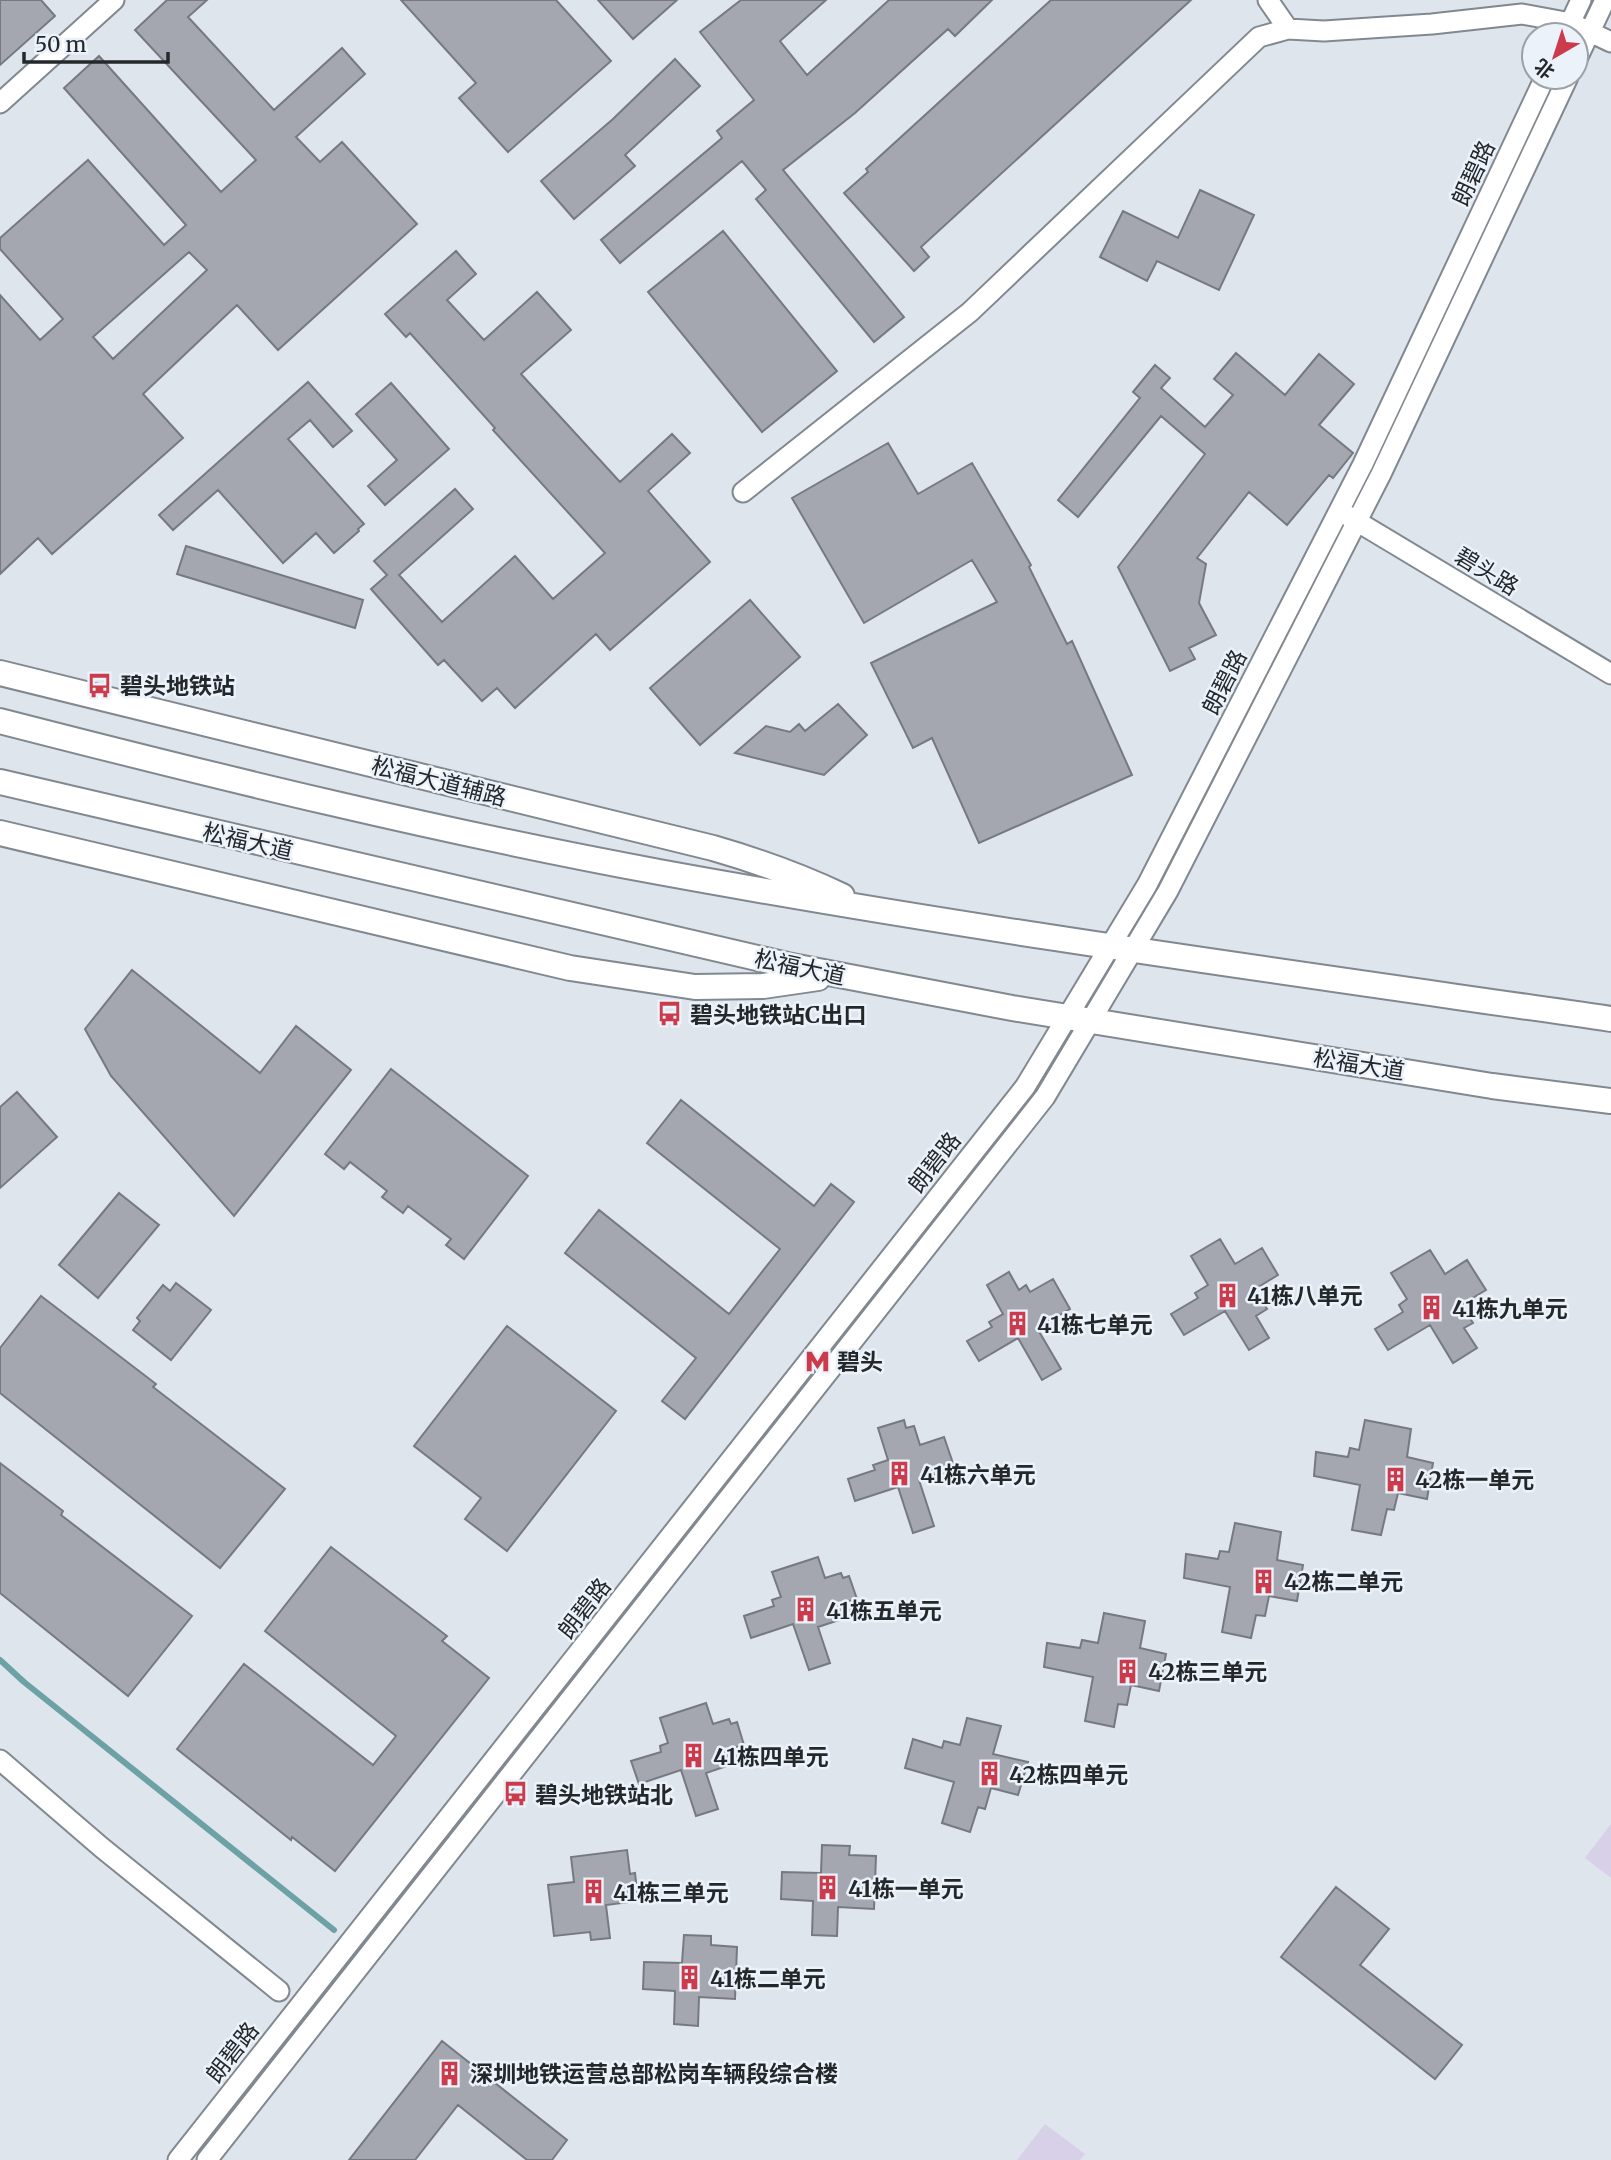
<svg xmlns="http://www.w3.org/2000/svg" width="1611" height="2160" font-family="Merriweather,'Noto Sans SC',serif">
<rect width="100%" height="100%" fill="#dee5ed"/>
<path fill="#d8cfe8" d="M1611,1824V1878L1585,1858Z
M1045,2124L1085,2154L1080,2160H1017Z"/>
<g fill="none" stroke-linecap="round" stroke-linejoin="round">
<path stroke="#6ca1a5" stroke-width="6" d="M0,1660L24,1682L334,1930"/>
</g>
<path fill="#a5a7b0" stroke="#777981" stroke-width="2" fill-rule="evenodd" d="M0,0H41L55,16L0,65Z
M167,0H207L188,17L274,110L342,48L365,74L296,137L320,162L342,142L417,224L278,350L237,305L143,394L183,438L52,554L38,538L0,574V295L40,340L63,319L0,249V238L88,160L164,245L186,225L64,88L99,56L221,192L256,160L135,30ZM189,252L207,270L113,359L93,337Z
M401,0H556L611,61L508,152L459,98L476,83Z
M598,0H677L633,39Z
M741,0H826L780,41L807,75L889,0H992L955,36L948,29L855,113L783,170L904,317L874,342L756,199L766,190L742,161L620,263L601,240L722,138L717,131L754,100L700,32Z
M1051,0H1191L921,247L929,257L914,271L844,193L868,172L866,169Z
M675,59L700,86L625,155L635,166L574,219L541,181L613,119Z
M1200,190L1254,215L1219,290L1157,261L1147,281L1100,257L1123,211L1178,238Z
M723,231L837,371L762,432L648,292Z
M456,251L476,274L447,300L484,340L537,292L571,330L521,374L620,482L672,434L690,453L648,491L710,562L610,650L596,634L515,708L497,688L482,701L444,660L438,665L371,589L387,575L374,561L455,489L473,509L399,575L442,622L515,556L553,599L605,553L493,430L495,428L410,333L406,337L385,314Z
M1236,353L1285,395L1319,354L1354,384L1319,425L1353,453L1333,478L1329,475L1287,525L1249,492L1197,558L1206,564L1199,603L1216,635L1189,648L1195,659L1170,671L1118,567L1205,454L1161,416L1078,517L1058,500L1140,398L1133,392L1155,365L1170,378L1161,388L1205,427L1233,395L1214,379Z
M308,382L352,431L333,447L310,420L288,439L364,524L358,529L359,531L334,553L316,533L283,563L218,490L173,530L159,515Z
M391,383L449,449L385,505L368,486L397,460L356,414Z
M888,443L918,494L972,463L1031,565L1029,567L1067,644L1072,641L1132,775L979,843L932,738L913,748L871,663L997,602L972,560L864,623L792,498Z
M186,546L363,600L355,628L177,574Z
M750,600L800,657L700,745L650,688Z
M838,704L867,735L824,775L735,753L766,726L790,732L799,724L805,731Z
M132,970L260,1073L296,1026L351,1070L234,1216L111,1076L85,1029Z
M391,1069L528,1176L464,1259L446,1245L451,1239L408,1206L403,1213L382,1197L387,1191L350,1162L344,1169L325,1154Z
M17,1092L57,1137L0,1188V1107Z
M681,1100L814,1206L831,1184L854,1202L685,1419L662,1401L696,1358L565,1253L599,1210L729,1314L780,1249L647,1143Z
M119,1193L159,1225L98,1298L59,1265Z
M1220,1239L1235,1264L1262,1248L1278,1275L1255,1289L1267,1309L1256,1316L1269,1338L1249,1350L1225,1311L1184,1335L1171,1314L1198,1298L1195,1293L1208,1285L1191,1256Z
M1430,1250L1445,1274L1467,1260L1486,1290L1461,1305L1473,1323L1464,1328L1477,1348L1453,1363L1430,1325L1388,1350L1375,1329L1403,1312L1399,1305L1407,1299L1391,1273Z
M1009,1272L1019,1290L1026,1285L1030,1292L1053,1279L1070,1309L1037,1328L1061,1369L1042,1380L1018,1338L979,1361L967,1341L992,1327L989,1322L1003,1314L987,1285Z
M176,1283L211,1310L171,1360L133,1330L140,1321L137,1318L163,1285L170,1291Z
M41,1296L156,1384L153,1387L285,1489L220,1568L0,1393V1348Z
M507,1326L616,1411L507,1551L465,1519L481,1498L414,1446Z
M904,1420L906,1428L914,1426L920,1445L944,1437L955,1469L919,1480L934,1526L913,1533L898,1487L855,1501L848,1479L875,1470L873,1465L888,1460L878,1428Z
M1365,1420L1411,1429L1407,1457L1433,1463L1427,1499L1398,1493L1394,1510L1387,1509L1381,1535L1352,1530L1360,1485L1314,1476L1316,1452L1348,1457L1350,1448L1359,1450Z
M0,1463L63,1511L61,1515L192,1616L128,1696L0,1593Z
M1235,1523L1281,1532L1277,1560L1303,1565L1297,1601L1269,1596L1265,1616L1256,1615L1251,1638L1222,1632L1230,1587L1184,1578L1186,1554L1218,1559L1220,1551L1229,1552Z
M331,1547L447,1636L442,1641L489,1678L335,1871L292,1837L291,1840L177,1749L244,1664L373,1765L396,1736L265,1631Z
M818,1557L825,1578L841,1573L843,1578L849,1576L857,1599L849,1601L854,1615L818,1627L830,1663L809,1670L793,1624L751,1638L744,1616L774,1606L772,1600L781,1597L772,1572Z
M1104,1613L1145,1621L1140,1648L1166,1654L1159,1691L1131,1685L1127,1705L1118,1704L1114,1727L1085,1721L1093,1677L1044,1667L1047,1643L1080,1648L1082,1640L1098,1643Z
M706,1703L713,1724L729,1719L731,1724L737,1722L744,1745L737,1747L741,1761L706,1773L718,1809L696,1816L681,1770L639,1784L631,1761L661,1752L660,1746L668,1743L660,1718Z
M967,1718L1001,1726L993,1754L1028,1762L1018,1795L991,1788L985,1809L978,1807L970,1832L942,1823L954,1782L905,1768L913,1739L942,1748L944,1741L960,1745Z
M822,1845L850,1846L849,1855L876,1856L874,1909L838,1907L837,1936L812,1935L813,1901L781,1899L782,1872L821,1873Z
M627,1850L630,1874L635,1873L638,1901L606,1905L610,1938L591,1940L590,1932L554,1936L548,1885L574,1882L571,1857Z
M1336,1887L1389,1929L1360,1965L1462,2045L1435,2079L1281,1957Z
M684,1935L711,1936V1945L737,1947L735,1999L699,1997L698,2026L674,2024L675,1991L643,1989L644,1962L682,1963Z
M442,2041L567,2140L552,2160H527L458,2105L415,2160H349Z"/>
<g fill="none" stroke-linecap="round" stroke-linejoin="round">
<defs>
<path id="minor" d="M1268,0L1288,29
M1565,34L1581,0
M1576,61L1605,0
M0,103L114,0
M743,492L970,312L1259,37L1288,29L1324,31L1432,24L1522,14L1571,23L1611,42
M1348,516L1611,674
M0,1760L101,1847L279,1991
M178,2160L1025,1087L1147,885L1363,464L1545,77
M207,2160L1045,1097L1168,891L1381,474L1568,77"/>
<path id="major" d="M0,673L713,848C758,861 800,876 842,896
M0,721C218,777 437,831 659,872C975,930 1293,973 1611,1019
M0,782L787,965L1012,1008L1492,1086L1611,1101
M0,833L570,968L695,987L763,986L818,978"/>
</defs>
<use href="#minor" stroke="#82888f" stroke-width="23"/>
<use href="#major" stroke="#82888f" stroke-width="28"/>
<use href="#minor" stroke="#fff" stroke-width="19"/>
<use href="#major" stroke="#fff" stroke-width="24"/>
</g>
<defs>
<symbol id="bus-bare" viewBox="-9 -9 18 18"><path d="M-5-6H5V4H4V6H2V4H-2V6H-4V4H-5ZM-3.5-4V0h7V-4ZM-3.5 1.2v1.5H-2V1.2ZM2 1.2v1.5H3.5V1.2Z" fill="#cb3b4b" stroke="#ebf2fa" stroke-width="2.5" paint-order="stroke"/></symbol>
<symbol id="building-bare" viewBox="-9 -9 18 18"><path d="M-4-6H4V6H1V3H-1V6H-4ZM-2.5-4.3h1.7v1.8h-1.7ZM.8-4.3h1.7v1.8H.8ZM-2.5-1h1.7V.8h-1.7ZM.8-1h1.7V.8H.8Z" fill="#cb3b4b" stroke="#ebf2fa" stroke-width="2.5" paint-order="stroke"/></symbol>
<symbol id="metro-bare" viewBox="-9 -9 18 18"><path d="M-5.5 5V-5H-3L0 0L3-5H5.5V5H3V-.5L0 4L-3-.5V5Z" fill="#cb3b4b" stroke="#ebf2fa" stroke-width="2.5" paint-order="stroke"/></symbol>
</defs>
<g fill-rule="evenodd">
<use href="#bus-bare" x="82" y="668" width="35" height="35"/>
<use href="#bus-bare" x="652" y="996" width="35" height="35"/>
<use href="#building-bare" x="1210" y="1278" width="35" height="35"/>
<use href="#building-bare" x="1414" y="1290" width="35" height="35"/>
<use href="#building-bare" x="1000" y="1306" width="35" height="35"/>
<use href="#metro-bare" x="800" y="1344" width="35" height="35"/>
<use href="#building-bare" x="882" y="1456" width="35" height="35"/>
<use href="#building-bare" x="1378" y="1462" width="35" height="35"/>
<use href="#building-bare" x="1246" y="1564" width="35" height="35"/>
<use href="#building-bare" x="788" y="1592" width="35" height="35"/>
<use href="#building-bare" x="1110" y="1654" width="35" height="35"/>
<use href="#building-bare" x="676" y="1738" width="35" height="35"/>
<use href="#building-bare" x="972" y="1756" width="35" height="35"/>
<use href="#bus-bare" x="498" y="1776" width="35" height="35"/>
<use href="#building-bare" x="810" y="1870" width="35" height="35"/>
<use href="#building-bare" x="576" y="1874" width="35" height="35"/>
<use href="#building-bare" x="672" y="1960" width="35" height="35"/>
<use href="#building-bare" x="432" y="2056" width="35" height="35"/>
</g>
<g text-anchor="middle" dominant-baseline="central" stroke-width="5" stroke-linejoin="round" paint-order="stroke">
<g font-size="23" fill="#25282b" stroke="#ebf2fa">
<text transform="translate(1473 173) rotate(-65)">朗碧路</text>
<text transform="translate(1487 571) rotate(31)">碧头路</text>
<text transform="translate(1224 682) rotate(-63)">朗碧路</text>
<text transform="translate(439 781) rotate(14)">松福大道辅路</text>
<text transform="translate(248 841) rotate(13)">松福大道</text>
<text transform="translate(800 967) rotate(12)">松福大道</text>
<text transform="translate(1359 1064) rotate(9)">松福大道</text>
<text transform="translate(934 1162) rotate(-52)">朗碧路</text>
<text transform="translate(584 1608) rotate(-52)">朗碧路</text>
<text transform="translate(232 2052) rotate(-52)">朗碧路</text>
</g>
<g font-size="23" font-weight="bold" fill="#25282b" stroke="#ebf2fa" text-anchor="start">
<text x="120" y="685">碧头地铁站</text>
<text x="690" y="1014">碧头地铁站C出口</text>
<text x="1247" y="1295">41栋八单元</text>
<text x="1452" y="1308">41栋九单元</text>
<text x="1037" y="1324">41栋七单元</text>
<text x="837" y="1361">碧头</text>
<text x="920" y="1474">41栋六单元</text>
<text x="1415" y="1479">42栋一单元</text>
<text x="1284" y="1581">42栋二单元</text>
<text x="826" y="1610">41栋五单元</text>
<text x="1148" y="1671">42栋三单元</text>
<text x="713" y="1756">41栋四单元</text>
<text x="1009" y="1774">42栋四单元</text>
<text x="535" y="1794">碧头地铁站北</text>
<text x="848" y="1888">41栋一单元</text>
<text x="613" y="1892">41栋三单元</text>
<text x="710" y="1978">41栋二单元</text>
<text x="470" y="2073">深圳地铁运营总部松岗车辆段综合楼</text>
</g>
</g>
<g transform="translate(1555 56) rotate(219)"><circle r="33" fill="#ebf2fa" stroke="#9ca1a7" stroke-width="2"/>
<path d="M0-5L12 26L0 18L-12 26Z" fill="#cb3b4b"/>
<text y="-10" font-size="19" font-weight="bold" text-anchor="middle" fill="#25282b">北</text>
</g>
<path d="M24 52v10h144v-10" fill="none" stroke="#25282b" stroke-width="3.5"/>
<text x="35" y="52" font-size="21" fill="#25282b" stroke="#ebf2fa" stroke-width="5" paint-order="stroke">50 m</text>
</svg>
